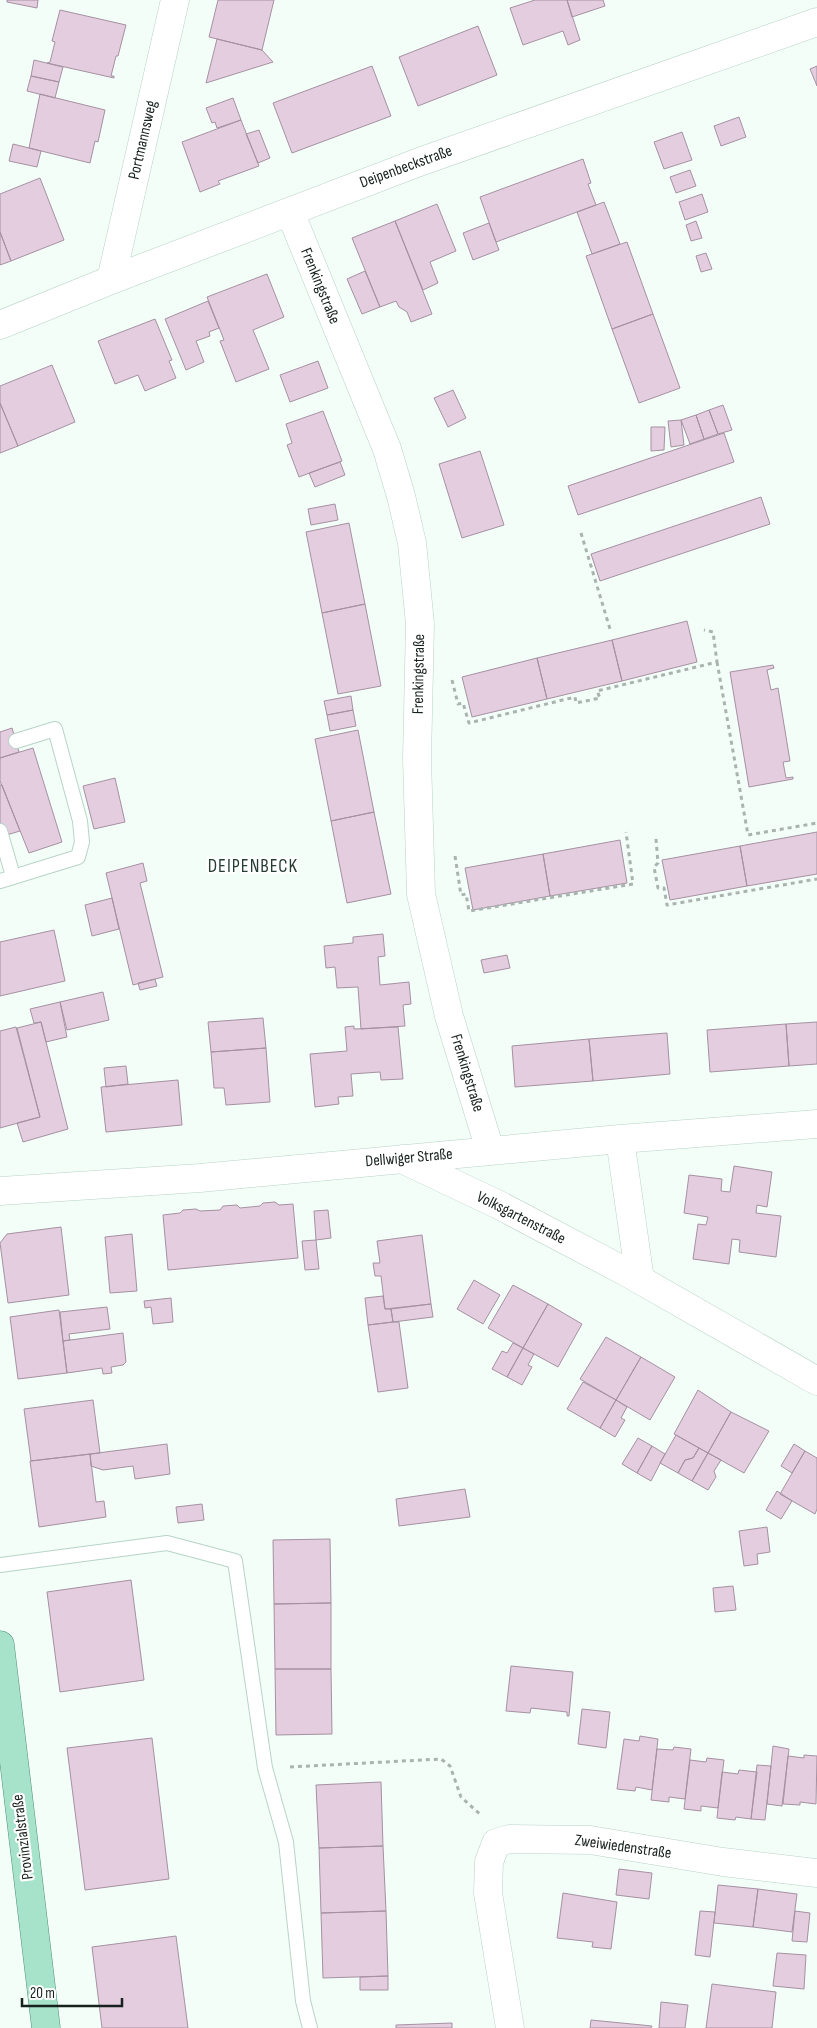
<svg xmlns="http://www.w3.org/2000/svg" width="817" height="2028" font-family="'Sofia Sans Condensed',sans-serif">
<rect width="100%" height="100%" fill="#f3fef9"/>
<path fill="#e3cddf" stroke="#a591a1" d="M7,0H38L37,8L7,2Z
M218,0H274L262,50L209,37Z
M535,0H567L580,40L568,45L563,31L523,45L510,8Z
M567,0H603L605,6L572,17Z
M60,10L126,25L118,56H116L111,76H114V78L47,63L50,62L55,42L52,41Z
M478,26L497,75L418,106L399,57Z
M217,39L262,50L273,62L206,83Z
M34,60L63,67L59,82L31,76Z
M372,66L391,116L292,153L273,103Z
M817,66V86L810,69Z
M31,76L59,82L55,98L27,91Z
M40,94L105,110L98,142L95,141L90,163L29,148Z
M233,98L241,120L217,128L215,122L212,123L206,108Z
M739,117L746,137L721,146L714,126Z
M241,120L259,166L218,181L220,184L200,192L182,142Z
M259,130L270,158L258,163L246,134Z
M682,132L692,160L664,169L654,142Z
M13,144L41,151L37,167L9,161Z
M583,159L591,183L588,184L596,205L496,242L480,197Z
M690,170L696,186L676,193L670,177Z
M40,178L64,240L11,261L0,232V194Z
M702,194L708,212L685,220L679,202Z
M604,202L620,244L592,254L577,212Z
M437,204L456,251L430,262L438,283L423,290L395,221Z
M395,221L432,314L411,322L407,312L399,307L396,301L380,307L352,238Z
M696,221L702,238L691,241L686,225Z
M489,223L499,250L473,260L463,233Z
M0,232L11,261L0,265Z
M627,242L653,314L612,329L586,256Z
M706,253L712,269L701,272L696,256Z
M365,271L380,307L362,314L347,279Z
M267,274L284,317L253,330L269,369L236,382L220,341L224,340L207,297Z
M208,301L219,328L209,332L210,336L196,341L204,362L186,370L165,319Z
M653,314L680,388L639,403L612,329Z
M155,319L172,360L169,361L176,378L145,391L138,375L115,384L98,341Z
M318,361L328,388L290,402L280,375Z
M52,365L75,422L18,446L0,403V386Z
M453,390L466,418L448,427L434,398Z
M0,403L18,446L0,453Z
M723,405L732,430L718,434L709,410Z
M709,410L718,434L704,439L696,415Z
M323,411L342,461L299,477L287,445L292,443L286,424Z
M696,415L704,439L690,444L681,420Z
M681,420L684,445L671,447L668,421Z
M651,427H665L664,450L651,451Z
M724,433L734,462L578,515L568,486Z
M480,451L504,525L462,538L439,464Z
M340,462L345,475L315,487L309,473Z
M761,497L770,524L600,581L591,554Z
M335,504L338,520L311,525L308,509Z
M349,523L365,604L322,613L306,532Z
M365,604L381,686L338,694L322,613Z
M687,621L697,662L622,681L612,640Z
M612,640L622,681L547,699L537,658Z
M537,658L547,699L472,717L462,677Z
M773,665L774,668L767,670L771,690L778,688L790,761L783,762L786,778L793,777V779L749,787L730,672Z
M351,696L353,710L327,715L324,701Z
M353,710L356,726L330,731L327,715Z
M12,728L19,752L0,758V732Z
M358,730L374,812L331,821L315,739Z
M33,748L62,842L29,853L0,781V758Z
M115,778L125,822L94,829L83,786Z
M0,785H2L20,831L0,837Z
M374,812L391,894L347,903L331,821Z
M817,832V874L747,886L740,846Z
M620,840L627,883L550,896L543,854Z
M740,846L747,886L670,900L662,860Z
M543,854L550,896L473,910L465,868Z
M143,863L147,881L140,883L163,977L133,985L106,873Z
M112,898L119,929L92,936L85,905Z
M54,930L65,981L0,996V942Z
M383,934L385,956L378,957L380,985L409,982L411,1004L403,1005L405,1026L361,1029L358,987L337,988L335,967L326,968L324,946L353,943V937Z
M507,955L510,968L484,973L481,960Z
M155,979L157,986L140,990L138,983Z
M103,992L109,1020L67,1030L60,1002Z
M60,1002L67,1037L46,1042L41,1022L34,1023L30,1009Z
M263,1018L266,1048L211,1052L208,1022Z
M41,1022L68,1129L23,1142L17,1123L40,1117L17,1028Z
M817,1022V1064L789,1066L786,1024Z
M786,1024L789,1066L710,1072L707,1030Z
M354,1026V1029L398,1027L403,1079L381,1080L380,1072L351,1074L353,1096L338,1097L339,1104L315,1107L310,1054L347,1051L345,1027Z
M16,1027L40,1117L0,1128V1031Z
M667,1033L670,1074L593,1081L589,1039Z
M589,1039L593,1081L515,1087L512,1046Z
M266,1048L270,1102L226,1105L224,1088H214L211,1052Z
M126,1066L128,1084L106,1087L104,1068Z
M178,1080L182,1125L106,1132L101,1087Z
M734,1166L772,1172L767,1207L757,1205L756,1213L781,1216L776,1257L739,1252L740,1240L732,1239L729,1264L693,1259L698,1224L706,1225L708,1217L684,1213L689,1175L722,1179L721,1191L730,1192Z
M275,1202L279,1205L293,1204L298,1258L168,1270L163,1215L180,1213L183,1210L196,1209L200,1211L220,1210L223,1206L237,1205L240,1208L260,1206L263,1203Z
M328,1210L331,1238L316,1240L314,1211Z
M61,1227L69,1295L8,1303L0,1243L7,1234Z
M132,1234L137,1291L110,1293L105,1237Z
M422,1235L431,1304L385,1309L381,1276H375L373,1263H380L377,1241Z
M316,1240L319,1269L305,1270L302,1241Z
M474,1280L500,1295L483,1324L457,1309Z
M513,1285L548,1304L523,1348L488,1328Z
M383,1296L385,1309H391L393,1322L368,1325L365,1298Z
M171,1298L173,1322L153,1324L151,1307L145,1308L144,1301Z
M431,1304L433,1317L393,1322L391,1309Z
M548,1304L582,1324L558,1367L523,1348Z
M107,1307L110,1329L69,1334L70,1340L63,1341L60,1312Z
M59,1310L67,1373L18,1379L10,1317Z
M393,1322H399L408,1388L378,1392L368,1325Z
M123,1333L126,1362L123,1365L111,1367L112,1373L103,1374L102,1368L67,1373L63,1341Z
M606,1337L641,1357L616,1400L580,1379Z
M513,1343L523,1348L507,1377L492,1369L502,1351L507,1353Z
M523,1348L534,1354L528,1365L532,1367L522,1385L507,1377Z
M641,1357L675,1377L650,1420L616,1400Z
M583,1382L616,1400L600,1428L567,1409Z
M698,1390L731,1412L708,1453L674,1434Z
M93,1400L100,1453L31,1461L24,1409Z
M616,1400L627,1407L621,1418L625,1420L615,1437L600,1428Z
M731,1412L769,1431L744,1473L708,1453Z
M676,1435L699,1448L693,1458L685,1460L678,1473L660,1463Z
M638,1438L652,1446L637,1473L622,1464Z
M167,1444L170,1474L135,1479L133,1466L103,1470L91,1466L90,1454Z
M794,1444L805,1451L792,1473L781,1466Z
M652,1446L665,1454L651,1481L637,1473Z
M699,1448L708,1453L692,1481L678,1473L685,1460L693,1458Z
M805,1451L817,1458V1509L815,1514L780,1494Z
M708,1453L721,1460L714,1471L716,1477L708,1490L692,1481Z
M90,1454L96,1502L104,1501L106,1517L39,1527L30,1461Z
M465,1489L470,1517L399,1526L396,1499Z
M777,1491L792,1501L781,1519L766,1510Z
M202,1504L204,1520L178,1523L176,1507Z
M767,1527L770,1552L757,1554L758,1564L744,1566L739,1531Z
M330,1539L331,1603L274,1604L273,1540Z
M131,1580L144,1680L60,1692L47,1592Z
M733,1586L736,1610L715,1612L713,1588Z
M331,1603V1669H275L274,1604Z
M511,1666L573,1672L569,1716H567V1712L531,1708L530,1713L506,1711Z
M275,1669H331L332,1734L276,1735Z
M582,1709L610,1712L606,1748L578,1744Z
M640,1736L658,1739L652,1790L636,1787L635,1791L617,1789L624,1739L639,1741Z
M152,1738L169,1879L85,1890L67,1748Z
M773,1746L789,1749L782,1806L767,1804Z
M674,1747L691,1749L685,1799L669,1797V1802L651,1800L657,1749L673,1750Z
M804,1755L817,1756L816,1804L800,1802V1805L783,1804L788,1756L804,1758Z
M707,1758L724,1760L718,1808L701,1806V1811L684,1809L690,1760L706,1762Z
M757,1765L771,1766L765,1820L751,1819Z
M739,1770L757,1772L751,1819L736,1817L735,1820L717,1818L722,1772L738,1774Z
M381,1782L383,1846L319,1848L316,1785Z
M383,1846L386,1911L321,1913L319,1848Z
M619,1869L652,1873L649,1899L616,1895Z
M718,1885L758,1889L753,1927L714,1923Z
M758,1889L797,1894L792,1932L753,1927Z
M563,1893L617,1902L611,1949L592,1947L593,1942L557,1938Z
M386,1911L388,1976L323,1978L321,1913Z
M700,1911L715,1912L710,1957L695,1955Z
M795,1911L810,1913L807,1942L792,1941Z
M176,1936L188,2028H102L92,1947Z
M777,1953L806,1955L804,1989L773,1986Z
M388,1976V1990H360V1977Z
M712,1984L776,1992L772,2028H706Z
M661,2002L688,2005L685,2028H659Z
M591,2020L652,2026L651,2028H590Z
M452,2023V2028H396V2025Z"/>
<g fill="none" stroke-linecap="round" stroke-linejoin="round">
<defs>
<path id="service" d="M0,831L13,876
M0,881L78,857L82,842L80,821L55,729L16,741
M0,1565L167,1543L235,1561L265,1768L286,1842L303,2001L310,2028"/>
<path id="minor" d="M290,212L387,449L401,496L412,543L420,624L417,759L421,894L449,1016L490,1150
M111,280L175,0
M0,325L111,280L422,161L817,22
M620,1139L640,1280
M402,1159L499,1205L628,1273L817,1381
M0,1191L200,1178L620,1139L817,1124
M510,2028L488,1893L489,1862L496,1843L509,1839L590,1840L723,1862L817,1873"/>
<path id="primary" d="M0,1645L46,2028"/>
</defs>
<use href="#service" stroke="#b8d3c7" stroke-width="16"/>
<use href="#minor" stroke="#b8d3c7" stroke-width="29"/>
<use href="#primary" stroke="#4f9277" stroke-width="29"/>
<path stroke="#a9b3af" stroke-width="3" stroke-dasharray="4 4" stroke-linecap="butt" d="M581,533L610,629
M717,662L748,835L817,823
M452,680L458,704L463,703L469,723L575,697L576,703L600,698L597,691L717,662L713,632L704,630
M656,839L658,863L654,867L658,888H664L667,905L817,879
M455,856L461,895L466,894L469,911L633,884L626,832
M290,1767L441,1759L450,1766L461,1797L482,1816"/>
<use href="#service" stroke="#fff" stroke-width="14"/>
<use href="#minor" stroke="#fff" stroke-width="28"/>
<use href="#primary" stroke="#a7e2cb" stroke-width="28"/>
</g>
<g text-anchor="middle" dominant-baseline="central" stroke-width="4.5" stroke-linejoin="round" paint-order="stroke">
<g font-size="16" fill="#17211d" stroke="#fff">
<text transform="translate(143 140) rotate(-77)">Portmannsweg</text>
<text transform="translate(406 167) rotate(-20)">Deipenbeckstraße</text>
<text transform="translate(320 286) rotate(68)">Frenkingstraße</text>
<text transform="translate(419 674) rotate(-89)">Frenkingstraße</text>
<text transform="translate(467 1073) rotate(73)">Frenkingstraße</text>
<text transform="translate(409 1158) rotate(-5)">Dellwiger Straße</text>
<text transform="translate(521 1218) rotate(27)">Volksgartenstraße</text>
<text transform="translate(23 1837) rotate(-97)">Provinzialstraße</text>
<text transform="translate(623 1847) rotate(8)">Zweiwiedenstraße</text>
</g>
<g font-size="19" letter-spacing="1" fill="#263d33" stroke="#fff">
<text x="253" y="866">DEIPENBECK</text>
</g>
</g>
<path d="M22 1998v8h100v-8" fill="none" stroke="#17211d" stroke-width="2.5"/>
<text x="30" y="1998" font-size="15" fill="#17211d" stroke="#ffffff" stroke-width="4" paint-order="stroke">20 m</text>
</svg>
